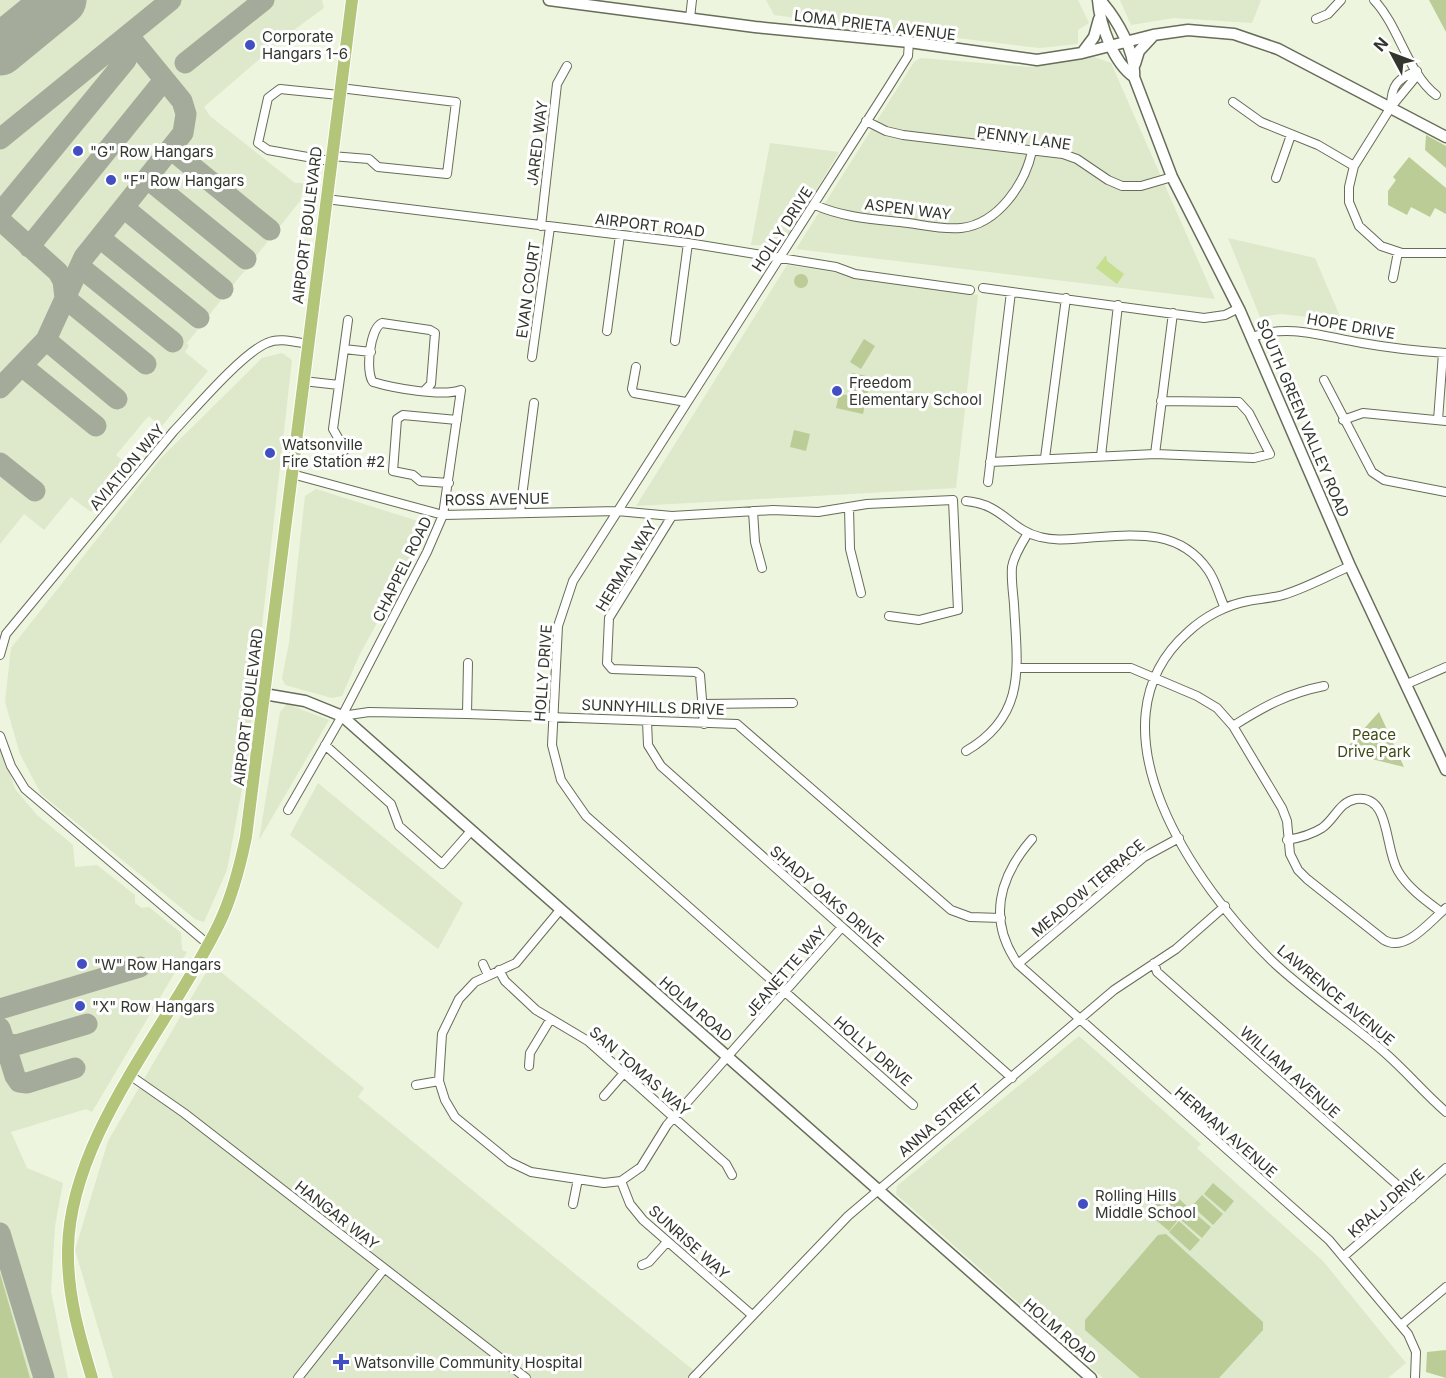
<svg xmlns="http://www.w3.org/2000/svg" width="1446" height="1378" font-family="Inter,sans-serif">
<rect width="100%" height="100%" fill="#edf5de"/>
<path fill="#dee8ca" d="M0,0H322L324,8L287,35L204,107L210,116L295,183H304L300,201L187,343L189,346L185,352L208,371L161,427L149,416L146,419L116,455L124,462L107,482L112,486L91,512L71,497L44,530L24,514L0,544Z
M766,0H1078L1089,23L1078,30V44L1039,48L774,15Z
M1120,0H1261L1252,23L1174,18L1131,25Z
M1092,56L1111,63L1215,299L796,249L914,62L921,58L1030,67Z
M770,143L839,152L784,243L778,246L751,245Z
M1228,238L1315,258L1342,321L1281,314L1260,317Z
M787,265L978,295L956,488L636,506Z
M282,353L292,360L246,767L227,870L204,922L195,919L41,794L20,754L5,702L11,648L161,458L262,358Z
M316,489L421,522L424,536L359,656L342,696L332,698L285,685L282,678L289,643L305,496Z
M287,704L329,720L259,840L280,712Z
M0,742L15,789L37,815L73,845L75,867L97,865L135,895V903L142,908L149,907L181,933L182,950L187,952L92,1112L86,1109L11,1132L27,1168L63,1183L55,1226L51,1291L68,1378H0Z
M318,783L463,903L438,949L290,835Z
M211,964L364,1088L358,1097L703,1378H113L75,1250L108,1141Z
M1079,1036L1201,1144L1197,1148L1323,1261L1406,1363L1388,1378H1103L896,1194L897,1186Z"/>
<path fill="#bbcc97" d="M1429,0H1446V32Z
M1426,135L1446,146V168L1425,150Z
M1409,157L1446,188V214L1435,208L1430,217L1411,207L1407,215L1388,205V191L1396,180L1393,177Z
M794 281a7 7 0 1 1 14 0a7 7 0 1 1-14 0Z
M864,339L875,346L861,369L850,362Z
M852,373L871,377L863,414L836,408L839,394L847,395Z
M794,430L810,434L806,451L790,447Z
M1379,712L1404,767L1343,752Z
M1213,1183L1234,1201L1225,1212L1204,1194Z
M1167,1188L1189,1208L1180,1219L1157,1199Z
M1202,1195L1223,1214L1213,1225L1192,1206Z
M1156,1201L1178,1220L1169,1231L1146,1212Z
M1190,1209L1211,1227L1202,1238L1181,1220Z
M1179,1221L1200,1240L1190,1251L1169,1232Z
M1166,1234L1263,1322V1330L1219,1378H1140L1085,1330V1320L1158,1235Z
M0,1273L30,1378H0Z
M1446,1350V1378L1426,1372L1427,1352Z"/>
<path fill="#c6de90" d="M1106,255L1107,261L1124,274L1117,284L1096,268Z"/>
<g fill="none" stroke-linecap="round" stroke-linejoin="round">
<path stroke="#a5ab9a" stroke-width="21" d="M185,63L264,0
M0,139L171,0
M172,150L270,230
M148,179L246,259
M124,208L223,289
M0,213L126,60L133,42
M0,220L58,272L63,281L65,298L146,364
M100,238L199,318
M29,247L164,80
M80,267L173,342
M46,340L117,399
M22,366L96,426
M0,388L46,340L84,257L183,133L186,114L182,101L128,35
M0,463L35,491
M0,1009L140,967
M0,1028L15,1076L19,1082L27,1083L75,1068
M3,1039L8,1044L16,1045L87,1024
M0,1233L44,1378"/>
<path stroke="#a5ab9a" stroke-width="51" d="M0,50L61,0"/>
<defs>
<path id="street" d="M1374,0C1399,26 1408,74 1436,95
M690,18L692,0
M1316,19L1328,14L1341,0
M909,42L908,56L888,88L573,581L558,626L552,745L561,780L586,816L913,1105
M1414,72V79L1391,107L1354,166L1349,187V202L1359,226L1381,246L1402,253H1446
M1233,102L1261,122L1318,145L1354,166
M1391,107C1391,85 1398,78 1417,71
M866,121L886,131L903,135L1063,154L1077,159L1108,180L1122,186H1141L1172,177
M331,156L369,159L378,167L447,174L456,102L340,88
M330,161L268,150L258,143L268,98L280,89L339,95
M1276,178L1291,135
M326,199L688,243L836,267L855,274L970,290
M815,205C842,217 871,219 900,222C920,224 941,230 961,228C998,224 1025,184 1032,151
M541,226L557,84L567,66
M1393,278L1398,252
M983,288L1204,318L1225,315L1239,308
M607,331L620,235
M1252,337C1289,323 1324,337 1362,343C1390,348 1418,351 1446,353
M675,341L688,243
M344,349L371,352
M532,357L550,227
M636,367L632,389L634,393L686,402
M1324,380L1372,472L1384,480L1446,492
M303,381L339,385
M1343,420L1363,413L1446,421
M1438,420L1443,353
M345,450L333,429L348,320
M1155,454L1173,313
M1101,456L1118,305
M1045,458L1066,298
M990,462L1155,454L1254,458L1270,454L1249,413L1239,402L1161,401
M292,474L443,515L617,511L672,516L609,618L607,663L612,669L696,672L700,675L704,724
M988,482L1011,292
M449,483L420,481L413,475L393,471L397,419L403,415L457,420
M966,501C1003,504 1010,530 1040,537C1055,541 1070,539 1086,538C1131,535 1178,527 1208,570C1216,581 1219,596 1225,608
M849,507L850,549L861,593
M753,511L755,542L762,568
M520,512L534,403
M672,516L773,510L818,512L867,504L953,500L958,610L919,620L889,616
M1350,566C1328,576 1306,588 1283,595C1272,598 1259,599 1248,601C1226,605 1204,617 1188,632C1082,726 1196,887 1272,961C1307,994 1348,1021 1384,1052C1406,1071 1424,1093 1446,1112
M0,655L6,634L173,432C194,410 241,354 267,343C279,337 295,342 308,344
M1017,668H1131L1197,696L1217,708L1233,726L1282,808L1287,821L1290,854L1298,870L1307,879L1384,940C1406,953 1430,921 1446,908
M1407,684L1446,667
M704,704L793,703
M467,714L468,663
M342,716L369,712L467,714L737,724L951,910L970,917L1001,918
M647,721L648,745L661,766L1012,1078
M1233,726C1263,707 1288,693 1324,686
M0,736L11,766L25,789L209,945
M325,745L391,804L399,826L442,864L471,831
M966,751C1028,715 1017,665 1014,604C1013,592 1011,579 1012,567C1014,555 1022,543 1028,533
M288,810L342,716L427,552L443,515L461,390C442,397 393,388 373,382C365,372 370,328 382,323L430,330L435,333L431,384L425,390
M1032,839C999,877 987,920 1018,964L1329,1240L1408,1334L1416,1352L1415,1378
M1287,840C1299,838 1311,835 1322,828C1335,819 1339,802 1356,799C1391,794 1384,848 1398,871C1408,888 1425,900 1441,912
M560,910L516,963L475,982L459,999L442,1034L439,1081L445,1100L455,1117L510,1162L531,1172L604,1183L621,1181L641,1167L667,1125L842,927
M1154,963L1157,972L1412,1198
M483,964L488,975
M1018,964L1144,857L1179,838
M499,970L505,981L536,1010L588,1041L726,1164L732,1175
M529,1066L530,1053L550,1020
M131,1076L184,1113L526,1378
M416,1085L439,1081
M604,1096L624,1073
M621,1181L630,1204L643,1220L752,1315
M573,1204L578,1179
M1343,1257L1446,1168
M642,1265L649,1262L667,1242
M1401,1325L1446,1287
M298,1378L384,1269
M693,1378L848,1216L1114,990L1176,949L1225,906"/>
<path id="secondary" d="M549,0L755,27L909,42L1037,60L1082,53L1153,35L1188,30L1234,34L1278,49L1446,137
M1098,0C1100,25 1113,62 1134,77
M1100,0C1117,19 1136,52 1134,77L1172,177L1240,311L1350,566L1446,770
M1082,53L1094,37L1099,19
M1135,64L1139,51L1152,37
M264,694L305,701L342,716L1091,1378"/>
<path id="primary" d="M92,1378C79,1335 67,1294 68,1249C70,1135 170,1025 219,924C232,897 240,866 246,837L352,0"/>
</defs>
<use href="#street" stroke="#666d59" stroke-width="10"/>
<use href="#secondary" stroke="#666d59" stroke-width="13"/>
<use href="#primary" stroke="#fff" stroke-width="14"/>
<use href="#street" stroke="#fff" stroke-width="8"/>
<use href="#secondary" stroke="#fff" stroke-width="10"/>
<use href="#primary" stroke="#b3c579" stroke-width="12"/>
</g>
<g fill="#414fc3" stroke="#fff" stroke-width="2">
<circle cx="250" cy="45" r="6"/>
<circle cx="78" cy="151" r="6"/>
<circle cx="111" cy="180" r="6"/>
<circle cx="837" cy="391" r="6"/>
<circle cx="270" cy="453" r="6"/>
<circle cx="82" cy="964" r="6"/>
<circle cx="80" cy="1006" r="6"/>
<circle cx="1083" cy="1204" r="6"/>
<path d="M338 1353h6v6h6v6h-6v6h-6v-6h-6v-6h6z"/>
</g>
<g text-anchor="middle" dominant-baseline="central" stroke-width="6" stroke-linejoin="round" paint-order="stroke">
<g font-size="15" fill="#33362d" stroke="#fff">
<text transform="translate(875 25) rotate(7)">LOMA PRIETA AVENUE</text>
<text transform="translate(1024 138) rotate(8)">PENNY LANE</text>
<text transform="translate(537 143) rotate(-83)">JARED WAY</text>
<text transform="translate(908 209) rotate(7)">ASPEN WAY</text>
<text transform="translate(307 225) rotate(-83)">AIRPORT BOULEVARD</text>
<text transform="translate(650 225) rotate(7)">AIRPORT ROAD</text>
<text transform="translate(782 229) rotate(-57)">HOLLY DRIVE</text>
<text transform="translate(528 290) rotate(-82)">EVAN COURT</text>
<text transform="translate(1351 326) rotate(10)">HOPE DRIVE</text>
<text transform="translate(1303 418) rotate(67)">SOUTH GREEN VALLEY ROAD</text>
<text transform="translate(127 467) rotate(-50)">AVIATION WAY</text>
<text transform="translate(497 499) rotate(-1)">ROSS AVENUE</text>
<text transform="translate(626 566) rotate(-59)">HERMAN WAY</text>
<text transform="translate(402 569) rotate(-64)">CHAPPEL ROAD</text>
<text transform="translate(543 673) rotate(-86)">HOLLY DRIVE</text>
<text transform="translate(248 707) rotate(-83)">AIRPORT BOULEVARD</text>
<text transform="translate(653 707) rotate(2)">SUNNYHILLS DRIVE</text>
<text transform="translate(1088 888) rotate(-40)">MEADOW TERRACE</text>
<text transform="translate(827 896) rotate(41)">SHADY OAKS DRIVE</text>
<text transform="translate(786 971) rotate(-49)">JEANETTE WAY</text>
<text transform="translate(1336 995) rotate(40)">LAWRENCE AVENUE</text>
<text transform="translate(696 1009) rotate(41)">HOLM ROAD</text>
<text transform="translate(873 1051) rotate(41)">HOLLY DRIVE</text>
<text transform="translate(640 1071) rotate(41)">SAN TOMAS WAY</text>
<text transform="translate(1290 1072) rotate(42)">WILLIAM AVENUE</text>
<text transform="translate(940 1120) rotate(-40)">ANNA STREET</text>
<text transform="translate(1226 1132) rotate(41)">HERMAN AVENUE</text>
<text transform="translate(1386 1203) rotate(-41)">KRALJ DRIVE</text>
<text transform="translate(337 1215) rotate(38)">HANGAR WAY</text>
<text transform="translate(689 1242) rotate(42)">SUNRISE WAY</text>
<text transform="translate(1060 1331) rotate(41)">HOLM ROAD</text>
</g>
<g font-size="15" fill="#33362d" stroke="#fff" text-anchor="start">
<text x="262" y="36">Corporate<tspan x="262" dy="17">Hangars 1-6</tspan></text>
<text x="90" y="151">"G" Row Hangars</text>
<text x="123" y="180">"F" Row Hangars</text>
<text x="849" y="382">Freedom<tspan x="849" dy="17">Elementary School</tspan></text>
<text x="282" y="444">Watsonville<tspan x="282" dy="17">Fire Station #2</tspan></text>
<text x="94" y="964">"W" Row Hangars</text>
<text x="92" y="1006">"X" Row Hangars</text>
<text x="1095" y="1195">Rolling Hills<tspan x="1095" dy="17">Middle School</tspan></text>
<text x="354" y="1362">Watsonville Community Hospital</text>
</g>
<g font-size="15" fill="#3d4b13" stroke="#fff">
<text x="1374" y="734">Peace<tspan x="1374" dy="17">Drive Park</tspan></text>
</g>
</g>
<g transform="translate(1392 54) rotate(311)" stroke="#ffffff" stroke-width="4.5" paint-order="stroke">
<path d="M0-4.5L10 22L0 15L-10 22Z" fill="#33362d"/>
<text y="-9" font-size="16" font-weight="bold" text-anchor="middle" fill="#33362d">N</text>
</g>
</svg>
